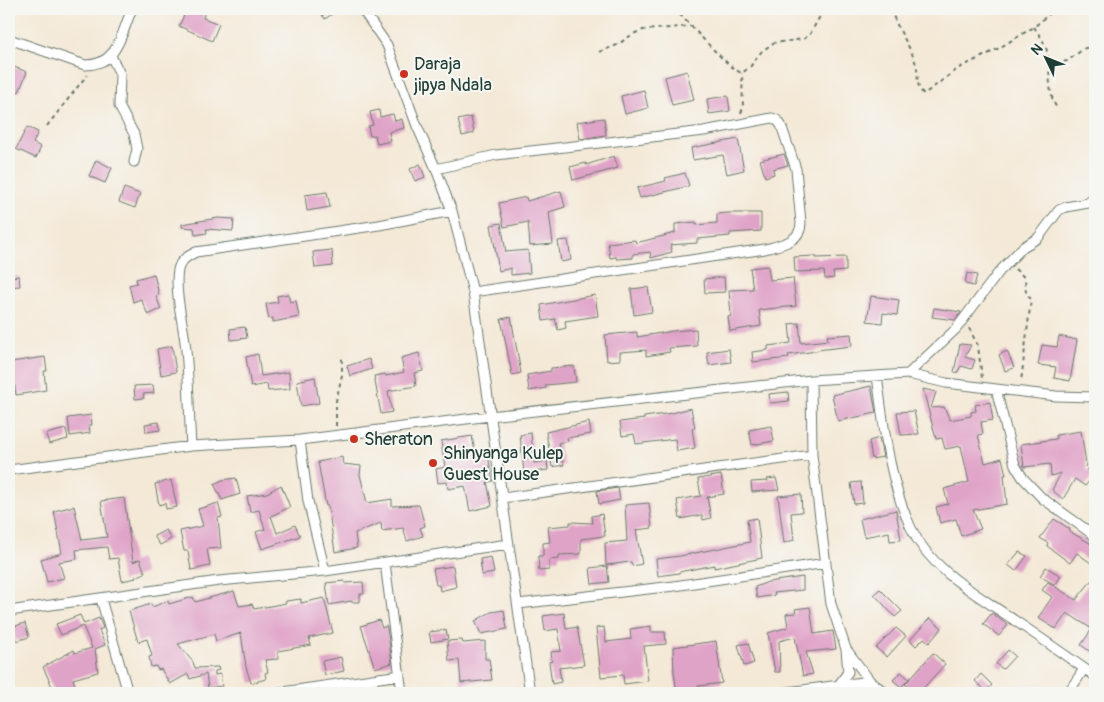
<svg xmlns="http://www.w3.org/2000/svg" width="1104" height="702" font-family="Pangolin,sans-serif">
<rect width="100%" height="100%" fill="#f6f6f2"/>
<filter id="ink" filterUnits="userSpaceOnUse"><feTurbulence type="fractalNoise" baseFrequency=".02" numOctaves="2"/><feDisplacementMap in="SourceGraphic" scale="10" xChannelSelector="R" yChannelSelector="G"/><feConvolveMatrix kernelMatrix="1 2 1 2 8 2 1 2 1" color-interpolation-filters="sRGB"/></filter>
<filter id="wash" filterUnits="userSpaceOnUse"><feTurbulence type="fractalNoise" baseFrequency=".0096" numOctaves="4" result="noise"/><feDisplacementMap in="SourceGraphic" scale="20" xChannelSelector="R" yChannelSelector="G"/><feGaussianBlur stdDeviation="1.12" result="paint"/><feColorMatrix in="noise" values="0 0 0 0 0 0 0 0 0 0 0 0 0 0 0 0 0 1.4 0 .05"/><feComposite in="paint" operator="in"/></filter>
<g filter="url(#wash)">
<rect width="100%" height="100%" fill="#f4e9d7"/>
<g id="blocks">
<path fill="#e0a3c8" d="M187,9H206L203,18L219,24L212,41L179,26Z
M318,9H339L325,19Z
M9,65L27,72L19,92L9,88Z
M687,71L694,100L672,105L665,77Z
M644,90L648,108L625,114L621,96Z
M728,96L730,111L709,114L707,99Z
M379,110L380,117L393,114L395,121L402,119L404,128L389,132L391,141L377,144L375,135L370,136L368,126L373,125L370,112Z
M471,117L474,133L462,136L458,120Z
M604,118L606,135L580,139L577,122Z
M27,127L38,132L33,143L41,147L36,158L16,149Z
M738,139L744,170L727,174L723,155L693,160L691,148Z
M784,154L788,165L773,169L774,174L765,177L760,160Z
M614,156L618,168L573,180L570,167L586,163V165Z
M96,160L112,168L105,183L89,176Z
M420,164L425,177L415,181L410,169Z
M685,173L689,186L640,198L637,188L666,181L665,178Z
M124,188L140,194L135,208L119,202Z
M561,191L565,207L549,212L553,244L530,246L528,222L504,227L499,203L526,197L527,201Z
M327,192L330,207L307,211L305,195Z
M728,213H761V231L730,233V236L697,239V243L670,245L672,252L651,258L650,252L633,254V258L617,259L616,257L610,258L608,243L635,240L636,243L675,233V224L696,222V225L717,223V214Z
M218,218L234,219L233,231L206,229L207,233L195,235L194,228L182,227V224Z
M501,223L506,252L528,250L530,273L511,275V268L499,271L491,225Z
M568,240L571,260L561,262L558,241Z
M332,250L333,266L315,268L313,252Z
M816,256V258L846,257V271L833,272L834,278L825,279L824,271L795,272L794,257Z
M768,266L770,280L793,278L796,306L759,310L761,326L730,331L728,317L731,316L729,290L753,289L750,268Z
M967,273L977,275L974,286L965,284Z
M154,274L159,295L156,296L161,309L148,315L141,299L133,302L129,285L137,283L136,279Z
M19,276L20,286L9,287V277Z
M724,277L725,292L705,293L704,279Z
M648,287L652,312L634,315L631,289Z
M288,294L290,302L296,301L299,317L273,322V318L269,319L266,304L278,302L277,296Z
M595,295L598,316L565,321L566,328L558,330L555,319L543,321L541,305Z
M871,296L899,300L897,315L883,313L882,323L867,321Z
M934,308L961,312L955,320L932,317Z
M511,317L521,373L512,375L501,319Z
M799,323L801,343L828,340L827,336L851,334L852,346L817,350V351L788,355L789,358L753,362L752,352L768,350V346L791,343L789,324Z
M245,327L247,338L231,340L230,329Z
M696,329L697,346L669,348L670,352L646,356V350L620,352V360L607,361L605,335L637,332V337L673,331Z
M1059,336L1077,340L1070,381L1054,378L1056,367L1038,365L1042,345L1057,347Z
M960,344L971,345L965,357L975,360L972,369L961,366L957,373L954,372Z
M172,346L176,372L161,375L157,349Z
M729,349L731,362L709,365L707,352Z
M1007,351L1014,368L1005,371L999,355Z
M419,353L423,371L414,373L416,386L388,391L392,412L381,414L374,376L385,374L386,376L404,372L401,358Z
M258,354L261,376L289,372L290,389L268,391L267,384L251,387L246,357Z
M45,357L47,371H44L46,390L16,395L11,362Z
M369,359L372,369L350,376L347,366Z
M574,366L576,382L546,385V388L529,391L527,375L551,371V368Z
M315,377L319,403L301,406L297,381Z
M153,385L154,393L143,394L144,398L135,399L134,386Z
M871,386L876,413L838,421L832,395Z
M923,389L936,392L931,408L944,407L950,420L971,416V412L976,411L975,405L990,402L993,420L981,422L983,434L978,435L985,463L1002,458L1006,475H1004L1007,504L973,510L981,529L961,536L956,519L940,523L936,507L948,504L944,489L969,482L961,446L945,449L942,438L936,439Z
M788,392L789,401L770,403L769,394Z
M691,408L695,428H692L695,448L677,451L675,439L636,444L634,434L622,436L620,422L644,419V417L672,413Z
M914,411L919,434L901,435L897,412Z
M91,415L92,425H89L90,433L70,436L68,418Z
M159,422L160,430L146,432L145,424Z
M589,422L591,434L567,438L568,441L558,443L564,465L552,467L546,432Z
M771,426L774,441L752,445L749,430Z
M66,429L68,439L49,444L46,434Z
M1081,431L1087,470L1092,471L1091,479L1085,486L1075,479L1063,499L1052,490L1061,473L1051,476L1050,464L1024,467L1021,444L1056,439V435Z
M531,433L534,463L547,461L548,470L524,473L520,435Z
M472,436L476,457L488,455L493,481L487,482L492,506L470,511L465,486L448,489L447,482L438,483L436,469L445,467L441,441Z
M879,438L883,457L872,459L869,441Z
M342,457L343,464L361,466L360,475L367,503L392,499V506L419,505L425,526L420,528L423,536L407,541L403,528L382,531L381,523L355,533L357,548L335,552L328,506H326L318,462Z
M721,475L724,494L707,497L711,518L703,520L702,515L680,519L677,500L701,496L698,479Z
M236,478L240,494L222,500L214,484L222,480Z
M776,478L779,490L752,492L751,482L768,481L767,479Z
M171,480L177,507L166,509L165,503L159,505L155,484Z
M861,482L863,503L854,504L851,483Z
M281,485L290,507L271,516L277,533L295,525L300,536L262,549L256,532L265,529L259,510L250,512L247,496L267,493Z
M618,488L620,500L599,504L597,491Z
M801,494L802,512L791,513L794,540L784,543L778,496Z
M124,498L133,562L140,559L145,573L135,577L136,578L122,581L118,558L109,559L107,547L76,550L77,559L59,562L64,578L47,582L41,559L62,553L54,511L74,506L82,540L107,537L101,501Z
M218,503L222,517L218,518L221,548L207,549L210,566L191,570L188,551H184L180,531L203,526L198,509Z
M649,503L652,528L636,530L642,564L632,566L631,562L606,565L605,543L627,541L625,505Z
M896,510L901,540L890,541L889,532L864,537L860,519Z
M602,514L605,536L581,539V554L559,555V559L549,560V570L539,571L538,556H543V543L550,542L548,527L570,525V522L593,523L592,516Z
M757,518L762,558L714,568V565L679,572V573L658,576L656,559L680,556L750,542L747,520Z
M1054,519L1070,529L1069,531L1095,546V566L1077,553L1070,563L1047,546L1048,543L1040,538Z
M166,530L171,539L160,545L154,536Z
M1019,552L1027,556L1016,571L1008,565Z
M491,557L494,573L482,575L480,559Z
M453,566L456,587L440,591L439,585H436L433,569Z
M607,566L609,582L592,584L590,568Z
M1046,567L1061,576L1055,585L1040,576Z
M1095,576V655L1081,645L1092,629L1067,613L1056,629L1038,618L1052,597L1042,590L1048,582L1076,600Z
M803,577V590L774,593L775,595L757,598L755,587L768,582Z
M344,581L345,583L363,582L364,594H360V602H351V601L329,605L326,583Z
M880,589L902,611L895,617L874,594Z
M234,591L239,606L252,604L254,609L286,603V601L301,599V603L324,598L333,633L309,638L311,645L278,651V659L265,660L268,672L265,673L266,679L251,683L246,667L241,633L216,641L214,634L178,644L193,662L195,668L218,667L219,670L215,671V675L220,674L222,686L208,688L206,674L190,679L188,674L170,684L161,669L158,670L156,666L151,667L149,657L152,656L147,639L138,642L129,611L151,604L152,607L168,601L169,604L193,597L195,602Z
M810,607L814,634L833,631L836,649L806,652L813,674L803,676L795,637L779,641L780,672H775L768,633L788,627L786,614L796,613L795,609Z
M504,610L507,629L481,634L475,621L491,612Z
M564,613L566,629L577,627L584,665L559,668L561,682L552,684L549,662L552,661L551,652L561,651L558,629L545,631L543,616Z
M992,613L1008,625L999,636L983,624Z
M80,615L84,624L99,618L103,628L99,630L105,645L95,649L98,672L73,679L78,693H55L43,667L74,650L75,653L92,648L83,626L61,635L56,624Z
M930,618L942,628L929,643L924,638L916,646L910,640Z
M379,620L382,628L386,626L387,628L392,663L375,668L361,626Z
M25,623L29,637L16,641L12,627Z
M651,626V632H665L666,644L644,646L648,681L624,684L623,675L601,677L596,628L604,627L606,642L631,639L630,629Z
M896,628L906,636L887,657L876,648Z
M446,630L448,639L431,642L429,632Z
M462,640L463,643L485,641V659H489L492,680L461,683L459,660L449,661L447,641Z
M716,641L722,683L698,686L699,689L677,693L674,672L673,647Z
M748,643L754,663L744,666L738,645Z
M1008,650L1015,656L1003,669L996,664Z
M933,653L945,664L919,693H916L905,684Z
M341,657L344,671L325,675L322,661Z
M901,672L909,679L901,687L893,680Z
M981,674L992,685L986,691L975,681Z"/>
</g>
</g>
<g filter="url(#ink)">
<use href="#blocks" fill-opacity="0" stroke="#6a796d" stroke-width="1"/>
<g fill="none" stroke-linecap="round" stroke-linejoin="round">
<defs>
<path id="minor" d="M362,9L387,45L417,126L436,169L452,211L473,292L530,693
M9,39L85,65C118,65 121,34 132,9
M111,56L120,74L119,106L134,134L137,149L134,162
M436,169L496,155L704,131L772,118L777,120L781,125L796,169L801,223C801,242 780,245 765,249L473,292
M908,374L956,329L999,272L1023,247L1038,238L1059,210L1066,207L1088,203L1095,197
M877,376C884,427 889,481 911,528C931,571 980,596 1017,622C1044,640 1069,658 1095,676
M811,380L812,455L831,604L846,649L870,681L886,693
M996,389L1015,465L1023,478L1042,498L1095,536
M300,440L308,501L325,571
M191,446C189,414 189,382 186,350C184,327 174,291 178,270C180,260 188,256 196,252L379,225L452,211
M9,470L191,446L300,440L490,416L811,380L908,374L946,383L1056,396L1095,397
M502,498L812,455
M385,563L402,693
M101,599L128,693
M518,604L674,586L826,563
M9,611L219,581L325,571L508,544
M838,686L848,672L846,649
M276,693L400,675
M780,693L870,681
M1068,693L1084,669"/>
</defs>
<use href="#minor" stroke="#6a796d" stroke-width="11"/>
<path stroke="#6a796d" stroke-width="2" stroke-dasharray="4 4" stroke-linecap="butt" d="M674,9C688,21 729,70 742,73L750,67L761,52L773,43L804,39L810,34L824,9
M891,9C896,28 910,45 916,64C919,74 915,87 924,94L959,68L994,51L1034,27L1055,9
M1034,27C1038,33 1044,41 1046,48C1052,66 1046,93 1057,108
M599,52L617,45L633,34L643,30L693,26
M1048,65L1067,61L1085,48L1095,47
M741,113L743,108L742,73
M47,126L87,75
M1015,269L1025,278L1026,293L1031,299L1021,382
M969,328L978,346L982,378
M336,426V401L342,375V358
M9,455L14,460"/>
<use href="#minor" stroke="#fff" stroke-width="9"/>
</g>
</g>
<g fill="#c8321e" stroke="#f6f6f2" stroke-width="2">
<circle cx="404" cy="74" r="5"/>
<circle cx="354" cy="439" r="5"/>
<circle cx="433" cy="463" r="5"/>
</g>
<g text-anchor="middle" dominant-baseline="central" stroke-width="4" stroke-linejoin="round" paint-order="stroke">
<g font-size="18" fill="#1f3d34" stroke="#f6f6f2" text-anchor="start">
<text x="414" y="64">Daraja<tspan x="414" dy="21">jipya Ndala</tspan></text>
<text x="364" y="439">Sheraton</text>
<text x="443" y="453">Shinyanga Kulep<tspan x="443" dy="21">Guest House</tspan></text>
</g>
</g>
<rect width="1104" height="702" fill="none" stroke="#f6f6f2" stroke-width="30"/>
<g transform="translate(1046 58) rotate(313)" stroke="#f6f6f2" stroke-width="4" paint-order="stroke">
<path d="M0-4L9 19L0 12L-9 19Z" fill="#1f3d34"/>
<text y="-8" font-size="14" font-weight="bold" text-anchor="middle" fill="#1f3d34">N</text>
</g>
</svg>
